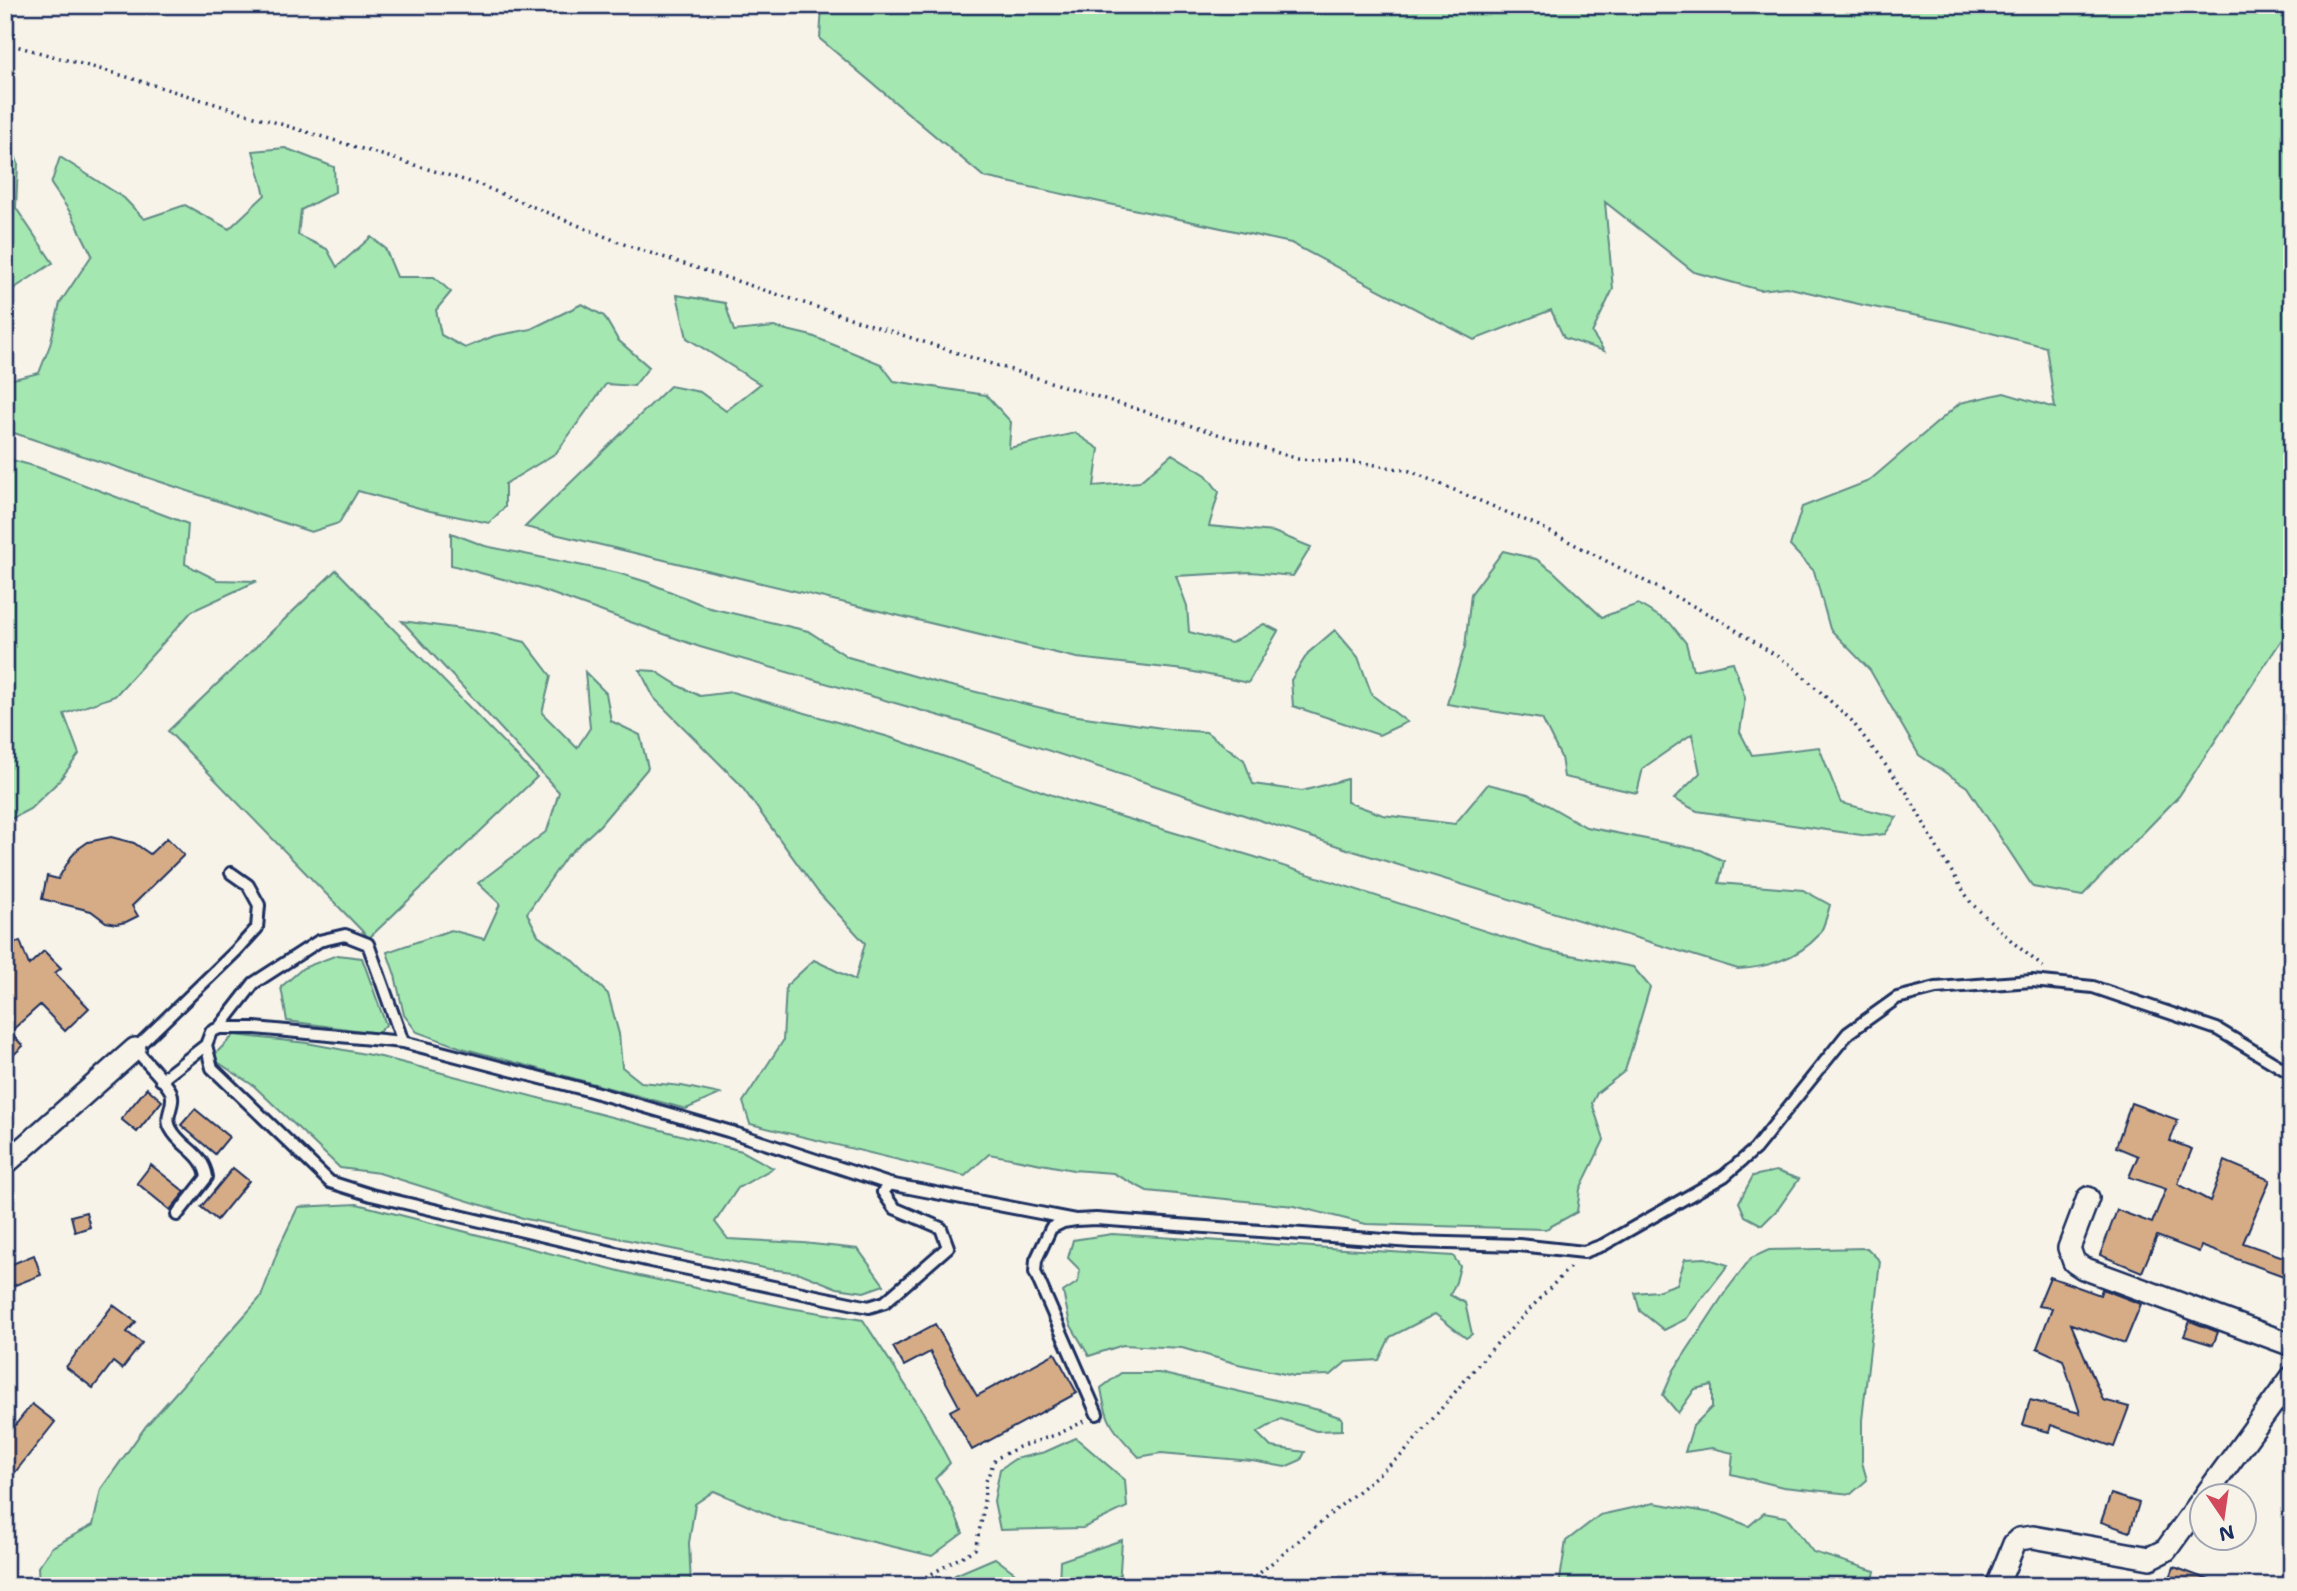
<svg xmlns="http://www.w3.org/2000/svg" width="2297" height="1591" font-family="'Shantell Sans',sans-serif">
<rect width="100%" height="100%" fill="#f7f3e8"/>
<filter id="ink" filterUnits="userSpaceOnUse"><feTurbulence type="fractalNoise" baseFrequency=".0143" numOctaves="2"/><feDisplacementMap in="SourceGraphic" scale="14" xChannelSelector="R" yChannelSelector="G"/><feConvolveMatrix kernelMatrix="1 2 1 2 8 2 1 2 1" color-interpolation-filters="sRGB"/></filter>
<g filter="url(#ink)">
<path fill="#a5e7b0" stroke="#608b87" stroke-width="2" d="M822,5H2292V624L2179,796L2082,896L2033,887L1967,787L1919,755L1870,670L1830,629L1814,571L1790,546L1802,507L1869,481L1960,403L2004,393L2055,408L2046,347L1948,322L1863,305L1786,287L1760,290L1694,272L1605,202L1613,289L1592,333L1604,351L1564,338L1551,310L1474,340L1291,243L984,177L820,39Z
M5,125L18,164L16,208L53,263L7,293Z
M285,148L334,167L335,192L301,210L298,235L327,249L337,267L371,237L385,248L397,277H434L451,292L436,310L441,335L465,348L494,336L531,329L582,304L604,316L618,340L649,367L634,386L606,384L556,453L505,484V507L489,523L430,511L358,491L339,523L311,532L5,430V381L39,373L50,345L60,303L92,255L72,215L51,184L60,157L124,198L144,219L185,205L229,229L265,195L253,151Z
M677,295L725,303L734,331L774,327L812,336L881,364L894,381L986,395L1011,422L1009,448L1075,433L1099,449L1094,486L1139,482L1172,454L1206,475L1219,492L1209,526L1274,532L1311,547L1293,576L1251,572L1176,576L1187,606L1189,632L1231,643L1264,624L1278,631L1248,683L1184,670L1077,658L525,527L670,386L700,392L726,411L760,384L687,338Z
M5,458L37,467L188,524L185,564L217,580L257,581L192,611L115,696L64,714L79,754L59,781L30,809L5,822Z
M451,533L485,546L618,573L647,582L710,608L808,631L848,657L935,682L1071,715L1176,730L1206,732L1244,760L1253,784L1302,791L1347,779V802L1383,815L1455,824L1488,784L1528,794L1586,827L1701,850L1724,861L1719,883L1803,890L1830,905C1827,915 1824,929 1818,936C1798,958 1766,968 1738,969L1353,851L968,724L700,647L536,588L451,565Z
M1503,551L1536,559L1553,571L1602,617L1638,604L1670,623L1686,643L1693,670L1733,662L1745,698L1740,732L1752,755L1819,747L1841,803L1897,817L1885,834L1868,836L1697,811L1674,799L1700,773L1692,734L1643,768L1637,793L1564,777L1561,757L1542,719L1447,704L1465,647L1471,594Z
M336,570L537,777L369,938L168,731Z
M402,621L484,632L525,642L551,676L542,713L577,748L590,728L585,672L606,693L611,721L640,735L648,768L600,825L566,857L527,913L538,935L574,961L608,994L619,1034L622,1067L641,1082L682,1086L720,1094L686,1109L462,1048L417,1032L404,1015L395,975L387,952L451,930L484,939L500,904L478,883L547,831L559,792Z
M1335,630L1358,657L1372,695L1407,722L1379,735L1293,706L1291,680L1308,653Z
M640,670L655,671L681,687L700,696L732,692L889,737L1069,801L1255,857L1544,950L1633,967L1650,987L1625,1071L1597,1093L1592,1103L1604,1140L1580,1189L1577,1212L1546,1229L1366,1224L1294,1206L1147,1191L1113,1173L1073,1170L989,1154L965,1176L750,1124L743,1102L783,1041L786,986L814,960L855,980L865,943L818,892L739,783L654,698Z
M337,955L362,958L386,1025L378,1033L287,1021L281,987L303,968Z
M234,1035L307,1043L381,1057L742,1151L773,1168L738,1188L715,1222L728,1239L803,1243L858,1249L884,1285L864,1292L837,1288L800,1273L769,1269L526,1219L379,1173L340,1168L254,1086L219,1063L214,1055Z
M1776,1171L1799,1179L1778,1209L1762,1225L1745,1216L1739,1202L1753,1176Z
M357,1204L639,1276L790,1308L863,1320L923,1412L950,1463L935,1479L953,1509L963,1533L932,1556L781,1520L714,1491L695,1504L689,1543L691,1586H39L38,1567L52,1547L93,1525L101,1489L146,1426L261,1297L279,1247L298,1207Z
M1112,1234L1453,1256L1460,1266L1456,1282L1450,1295L1465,1303L1472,1334L1466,1338L1435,1314L1390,1337L1379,1360L1346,1362L1331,1375L1294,1376L1238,1364L1182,1348L1123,1345L1089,1356L1070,1324L1063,1292L1078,1282L1080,1270L1068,1258L1073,1240Z
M1867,1248L1880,1261L1862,1420V1462L1867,1480L1851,1494L1783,1487L1731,1474L1733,1453L1712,1448L1685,1452L1693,1426L1712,1407V1385L1695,1389L1678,1413L1663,1395L1674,1370L1726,1291L1751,1258L1769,1250Z
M1705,1258L1728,1265L1686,1319L1664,1330L1640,1311L1635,1293L1657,1291L1677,1284L1685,1259Z
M1121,1373H1159L1319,1410L1342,1418V1430L1316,1431L1281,1419L1257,1433L1271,1447L1305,1452L1301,1460L1285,1467L1252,1461L1161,1453L1139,1457C1114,1430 1107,1426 1101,1388Z
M1076,1438L1125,1480L1127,1507L1083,1528L1000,1530L994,1501L1000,1469L1015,1459L1045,1452Z
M1654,1503L1718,1514L1749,1526L1764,1513L1786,1517L1813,1552L1875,1571L1872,1586H1559L1566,1541L1600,1515Z
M1122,1540L1119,1586H1059L1060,1561Z
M995,1558L1015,1573L1006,1586H946L955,1575Z"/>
<path fill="#d6ac87" stroke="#1b2f5e" stroke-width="2" d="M111,837L134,843L150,854L167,838L184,855L132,906L138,916L126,922L116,924L106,922L91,911L42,899L47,876L58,879L71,857L78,849L88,842Z
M20,941L29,965L44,951L61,968L55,973L89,1008L65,1031L40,1005L10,1032L23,1046L5,1063V946Z
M147,1088L162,1101L137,1132L121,1119Z
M2131,1103L2178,1120L2170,1141L2192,1149L2178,1184L2210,1201L2225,1161L2270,1180L2243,1243L2292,1260V1279L2201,1246L2199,1252L2157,1236L2142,1272L2100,1255L2117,1210L2152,1223L2166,1189L2129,1177L2138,1156L2116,1147Z
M195,1109L229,1137L215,1154L181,1125Z
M151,1165L185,1192L170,1210L137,1183Z
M233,1168L249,1181L217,1220L201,1207Z
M86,1212L90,1227L75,1232L71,1216Z
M34,1255L41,1275L5,1289V1267Z
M2050,1277L2100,1295L2102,1289L2141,1304L2125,1343L2071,1324L2103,1400L2129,1407L2114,1447L2051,1425L2049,1432L2023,1425L2030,1400L2080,1413L2063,1360L2037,1348L2052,1308L2038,1306Z
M113,1305L136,1322L127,1332L142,1343L122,1369L113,1362L93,1388L66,1367Z
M2190,1321L2218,1332L2213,1345L2184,1336Z
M935,1324L977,1396L1055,1353L1077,1393L972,1450L950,1411L959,1406L930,1352L904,1366L893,1347Z
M32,1404L55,1422L5,1485V1438Z
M2111,1494L2139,1503L2130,1532L2101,1522Z
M2174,1567L2220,1584V1586H2167Z"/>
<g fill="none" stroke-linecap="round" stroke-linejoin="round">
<defs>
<path id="lane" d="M219,1028L254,983L319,941L345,935L368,944L403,1042
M161,1080L206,1045
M889,1184L883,1192L894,1208L941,1228L948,1247L885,1302L869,1307L650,1261L371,1195L330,1182L212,1068L206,1045L211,1032L219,1028H255L403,1042L591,1091L728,1131L889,1184L1076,1220
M177,1215L207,1177C203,1152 181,1148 171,1129C163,1116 176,1105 171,1092C166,1081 143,1059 135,1049L236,951L257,928L259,905L248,885L231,873
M1097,1414L1035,1272L1036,1260L1051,1228L1063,1222L1076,1220L1096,1219L1412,1242L1519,1245L1584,1252L1603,1245L1724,1176L1755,1149L1848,1033L1897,998L1936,988L2032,981L2093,987L2217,1029L2292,1074"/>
<path id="street" d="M5,1164L135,1049
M2088,1198L2069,1248L2074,1262L2083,1268L2292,1345
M2205,1496L2292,1377
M1997,1586L2014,1544L2019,1539L2033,1537L2150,1558L2166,1550L2202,1500"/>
</defs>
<use href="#lane" stroke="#1b2f5e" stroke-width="16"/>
<use href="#street" stroke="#1b2f5e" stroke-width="26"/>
<path stroke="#1b2f5e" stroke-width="3.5" stroke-dasharray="2 5" stroke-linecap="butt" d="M5,43L114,73L480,185L626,245L976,359L1298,459L1364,463L1410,471L1539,526L1720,620L1791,665L1851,720L1907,793L1940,853L1971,903L2015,944L2043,967
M899,1586L928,1576L975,1549L982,1519L986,1481L995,1459L1019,1447L1058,1434L1085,1421
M1244,1586L1404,1453L1487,1354L1571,1266"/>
<use href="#lane" stroke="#f7f3e8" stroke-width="10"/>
<use href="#street" stroke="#f7f3e8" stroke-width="21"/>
</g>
</g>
<rect width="2297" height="1591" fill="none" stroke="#f7f3e8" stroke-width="28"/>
<rect x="14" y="14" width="2269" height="1563" fill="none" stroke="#1b2f5e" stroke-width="2.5" filter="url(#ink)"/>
<g transform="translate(2223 1517) rotate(167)"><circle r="33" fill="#f7f3e8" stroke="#9fa5b1" stroke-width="2"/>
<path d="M0-5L12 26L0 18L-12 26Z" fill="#d1495b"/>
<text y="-10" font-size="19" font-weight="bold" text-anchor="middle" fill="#1b2f5e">N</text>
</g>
</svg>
